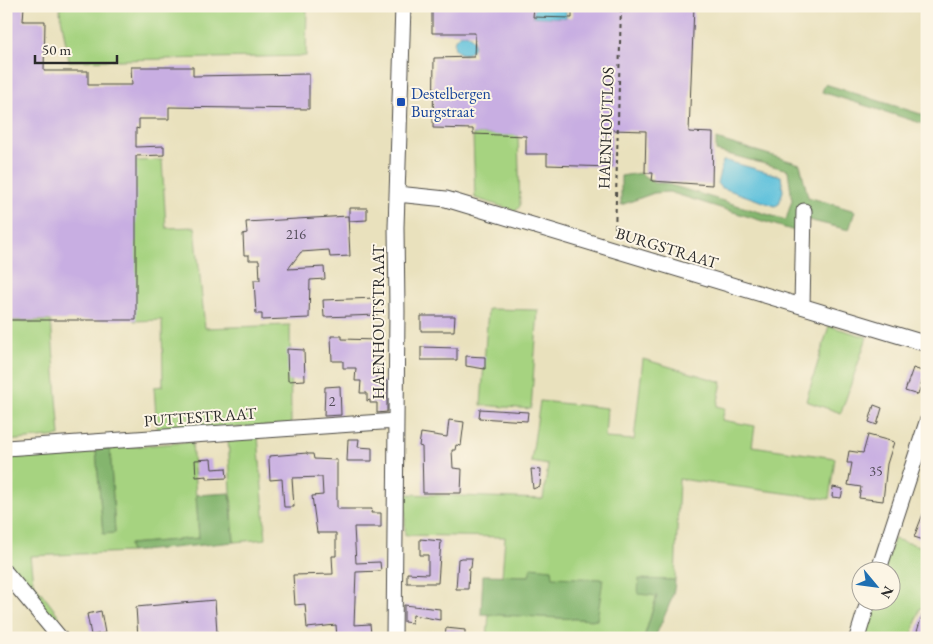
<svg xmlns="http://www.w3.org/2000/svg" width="933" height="644" font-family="'EB Garamond',serif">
<rect width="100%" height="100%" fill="#fcf5e5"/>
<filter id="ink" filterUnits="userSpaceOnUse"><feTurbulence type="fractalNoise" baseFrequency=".02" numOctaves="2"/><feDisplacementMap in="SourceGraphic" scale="10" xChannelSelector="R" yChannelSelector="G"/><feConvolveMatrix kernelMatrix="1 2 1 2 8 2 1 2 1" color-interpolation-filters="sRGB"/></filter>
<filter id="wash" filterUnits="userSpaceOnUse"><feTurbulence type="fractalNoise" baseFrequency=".0096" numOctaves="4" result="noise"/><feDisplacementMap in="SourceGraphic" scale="20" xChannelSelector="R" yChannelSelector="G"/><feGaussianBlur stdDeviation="1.12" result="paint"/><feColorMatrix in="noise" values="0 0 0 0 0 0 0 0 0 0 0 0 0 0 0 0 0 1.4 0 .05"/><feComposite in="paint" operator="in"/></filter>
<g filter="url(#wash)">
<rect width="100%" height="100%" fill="#e9e1bd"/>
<path fill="#a6d380" stroke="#687f56" d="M59,6H307L306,56L69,61Z
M473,134L518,135L520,206L516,211L475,198Z
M162,160L166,228L195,227L205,328L290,325L291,425L157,431L154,387L163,386L162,320L134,321V161Z
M488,309L538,310L531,409L481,405Z
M6,321H51L60,436L6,441Z
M829,326L867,337L841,413L806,401Z
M643,359L722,382L717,406L725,408L722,420L755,426L752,446L835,458L829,499L679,479L675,580H639L657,595L644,638H487L489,614L597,620L552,577L531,568L530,576H502L505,537L405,535V494L543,499L548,465L531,462L540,401L607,408L605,438L634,440Z
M258,436L266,539L234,542L228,438Z
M192,442L199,538L130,544V552L30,556L33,582L59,616L53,621L6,567V455L96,450L103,533H115L110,448Z
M894,539L927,548V610L920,608L911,638H862L873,602H890V572L883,571Z"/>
<path fill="#84b56e" stroke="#58704c" d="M825,84L927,116V125L822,92Z
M716,139L800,164L808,197L855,211L849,230L804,219L801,233L669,192L654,193L621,205V176L640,173L654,183H664L786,220L792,200L788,170L716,151Z
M110,448L115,533L103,534L96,450Z
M230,493L234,542L130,552L129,544L199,538L196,495Z
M531,567L552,569L553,577L603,579L597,620L481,614L483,575L529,576Z
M639,579L675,580C675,598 662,619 655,638H644L657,596L638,594Z"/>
<path fill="#5ec1dc" stroke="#447684" d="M534,6H566V18L533,17Z
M454 44a10 10 0 1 1 20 0a10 10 0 1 1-20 0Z
M723,161H727L781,176L783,191L779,204L775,206L720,187L717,183Z"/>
<g id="blocks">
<path fill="#c8aee2" d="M6,6H24L23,21H45L44,71H88V85H132L131,67H193V76L309,74V109L169,107V119H139V129L136,128V147L164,146V155L136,156V320H6Z
M432,6H534L533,17L572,18V6H694L689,132L713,133L712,185L652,181L653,173H645L646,131L612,130L611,167L547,165V154H526V136L473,134V129L433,128L434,58L474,57L475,33H432Z
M349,208H367V220L349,221Z
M348,216L350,256L330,257L329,250L301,252L288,269L324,267L325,279L310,280L309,318L262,320V314H256L254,280H260L259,260H249V255H244L243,234L247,233L246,222Z
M376,298L377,315L324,317L323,300Z
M421,316H455L454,331H421Z
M331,336H342V339L377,340L376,381H387V412L377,413V403H370V400L367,401V393H360L361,381H355L356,368H343V361H332Z
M421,347L457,348V360H421Z
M287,349L304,350L305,380L288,381Z
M466,356L485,357V369L466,366Z
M913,368L925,372L918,395L905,391Z
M340,386L341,415L324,416L325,387Z
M874,405L882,408L877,425L869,422Z
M480,409L528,412L527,421L479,418Z
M449,420L464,422L461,446L456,445L455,450H452L453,468L462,469L461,493H423L422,447L419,446L421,433L447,437Z
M868,435L894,442L887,464L883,501L859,498L861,487L848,485L852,463H847L849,451L863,453Z
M348,439H359L358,447L372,448V461H347Z
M307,453V454H313L314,459L337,460V509H372L371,513H381V527H354L356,563L380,562L381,571L356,572L354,625L370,624L371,634L337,638L336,625L307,628L305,604L295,605L293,575L333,574L332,556H336V533H317L312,496L323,495L322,477L292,478L294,507H284L282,479L270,480L269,461V456Z
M211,459L212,469L226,468L227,478L207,479V476L196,477L195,460Z
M531,469L541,470L540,486L533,489Z
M833,487L843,489L841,498L832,497Z
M925,509H927V541L914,537Z
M420,539L441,541L438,583H407V573L428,574V555H420Z
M461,558H472L471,568H469L468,589H456L458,559Z
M215,600L217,633L138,638L136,607Z
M404,605L440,609V620L413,615L412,623L404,622Z
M925,606H927V638H915Z
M101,611L105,633L91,635L87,614Z
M446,628L465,630V638H445Z"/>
</g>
</g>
<g filter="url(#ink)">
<use href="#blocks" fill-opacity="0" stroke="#484641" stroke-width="1"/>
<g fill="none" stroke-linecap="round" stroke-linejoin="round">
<defs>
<path id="minor" d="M397,194L446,199L927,344
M802,306L804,211
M6,448L396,421
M878,572L927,422
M6,573L60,638
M394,638L397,311L396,227L403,6
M857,638L868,602"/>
</defs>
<use href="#minor" stroke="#484641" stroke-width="17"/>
<path stroke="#484641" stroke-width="2" stroke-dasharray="4 4" stroke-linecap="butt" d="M615,236L621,6"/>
<use href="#minor" stroke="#fff" stroke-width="15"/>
</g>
</g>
<rect fill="#1a4fb4" stroke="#fcf5e5" stroke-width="2" x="396" y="97" width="10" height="10" rx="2.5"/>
<g text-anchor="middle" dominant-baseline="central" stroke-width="4" stroke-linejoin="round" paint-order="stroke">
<g font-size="14" fill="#524c59">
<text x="296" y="234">216</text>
<text x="332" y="401">2</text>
<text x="876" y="471">35</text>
</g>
<g font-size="16" fill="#164399" stroke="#fcf5e5" text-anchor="start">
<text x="411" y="93">Destelbergen<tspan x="411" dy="18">Burgstraat</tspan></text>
</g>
<g font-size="16" fill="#2b2b2b" stroke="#fcf5e5">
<text transform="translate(606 128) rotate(-88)">HAENHOUTLOS</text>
<text transform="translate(667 248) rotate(17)">BURGSTRAAT</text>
<text transform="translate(378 322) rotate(-90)">HAENHOUTSTRAAT</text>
<text transform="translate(200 417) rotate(-4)">PUTTESTRAAT</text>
</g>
</g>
<rect width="933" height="644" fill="none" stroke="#fcf5e5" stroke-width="25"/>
<g transform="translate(876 586) rotate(119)"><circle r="24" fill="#fcf5e5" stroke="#a8a49b"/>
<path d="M0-4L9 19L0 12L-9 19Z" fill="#1f6fb2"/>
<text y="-8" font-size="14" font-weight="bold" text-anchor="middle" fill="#2b2b2b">N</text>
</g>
<path d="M35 55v8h82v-8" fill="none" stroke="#2b2b2b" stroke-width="2.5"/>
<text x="42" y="55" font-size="15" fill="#2b2b2b" stroke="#fcf5e5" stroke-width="4" paint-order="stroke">50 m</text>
</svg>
